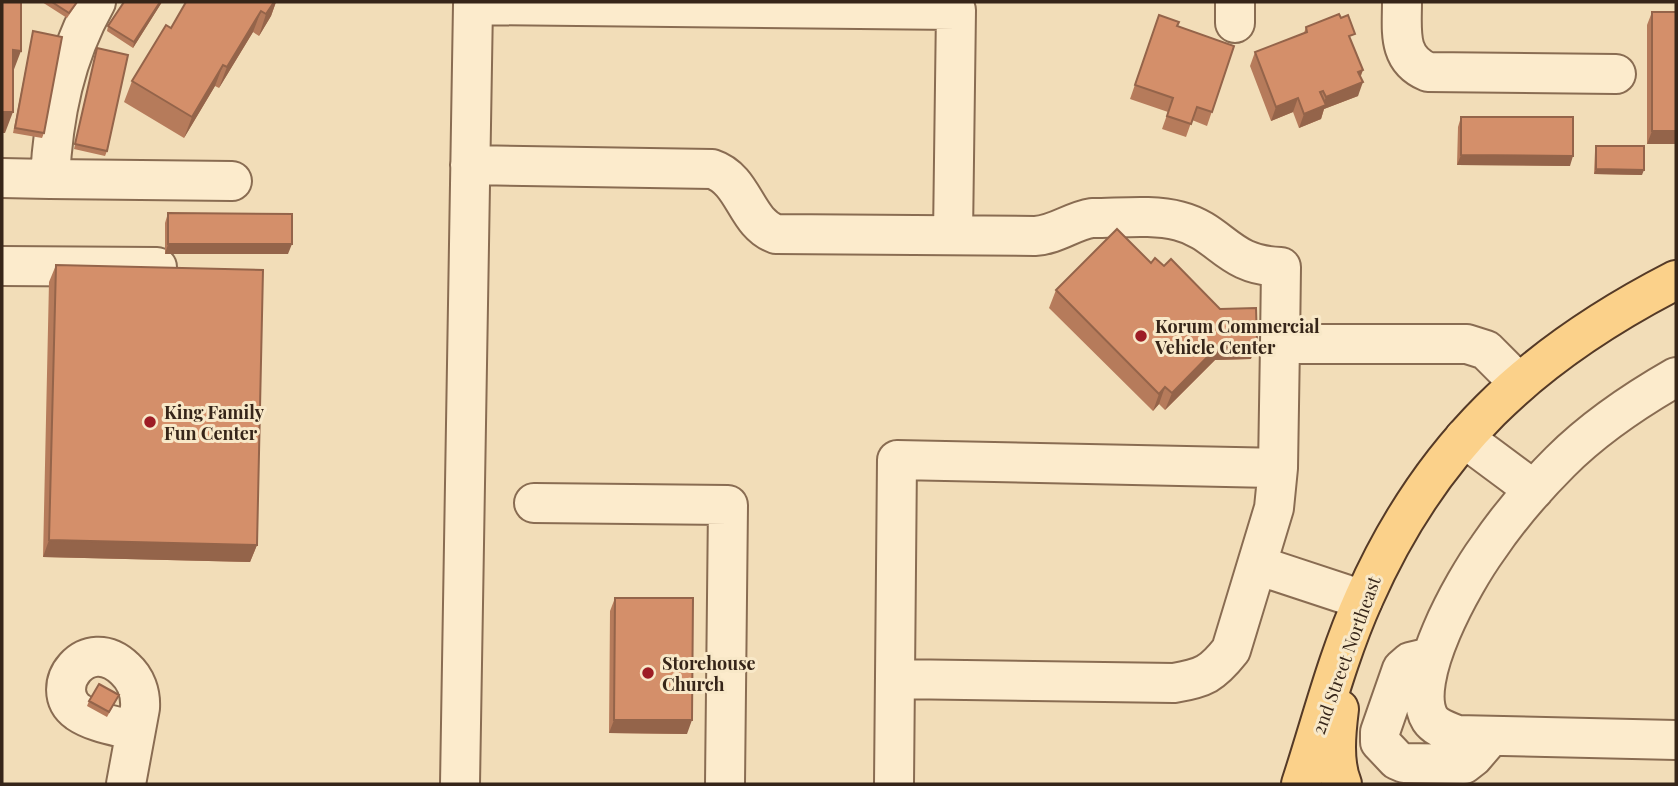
<svg xmlns="http://www.w3.org/2000/svg" width="1678" height="786" font-family="'Playfair Display',serif">
<rect width="100%" height="100%" fill="#f2ddb8"/>
<g fill="none" stroke-linecap="round" stroke-linejoin="round">
<defs>
<path id="minor" d="M1235,2V23
M1402,2C1402,31 1397,59 1428,72L1616,74
M470,165L712,169C745,180 745,223 776,234L1035,236C1056,235 1072,221 1092,218C1120,218 1153,214 1179,221C1222,232 1227,266 1281,267L1280,344H1467L1486,350L1519,383
M2,178L50,179C53,116 65,57 96,2
M50,179L232,181
M2,266L157,267
M1676,377C1634,401 1595,427 1560,462C1534,488 1509,517 1488,548C1464,581 1407,681 1430,719C1436,728 1448,731 1457,735L1676,740
M1464,438L1534,490
M534,503L728,505L725,784
M1257,565L1363,600
M1431,657L1410,662L1402,669L1380,732V742L1397,760L1404,763L1464,764L1473,757L1491,736
M895,679L1174,683C1204,678 1212,674 1231,650L1274,508L1278,468L1280,344
M126,784L140,708C141,693 136,679 125,669C87,632 45,688 78,712C94,723 117,726 135,731
M460,784L473,5L956,10L953,235
M894,784L897,460L1278,468"/>
<path id="major" d="M1339,709C1336,733 1333,762 1342,784
M1301,784C1321,723 1337,658 1364,598C1431,446 1530,355 1676,280"/>
</defs>
<use href="#minor" stroke="#896c52" stroke-width="42"/>
<use href="#major" stroke="#553a27" stroke-width="42"/>
<use href="#minor" stroke="#fcebcc" stroke-width="38"/>
<use href="#major" stroke="#fbd18a" stroke-width="38"/>
</g>
<path fill="#b67b5b" d="M42,2H78L67,18Z
M124,2H162L133,48L107,31L108,26Z
M186,2H276L271,16L259,36L253,32L219,88L215,86L184,138L124,102L132,81L171,28Z
M1652,12H1676V144H1647V25Z
M1159,15L1178,26L1234,46L1207,126L1192,120L1186,137L1162,129L1168,112L1130,99Z
M1306,27L1360,77L1358,96L1324,109L1321,119L1299,128L1293,112L1271,121L1250,66L1255,52L1304,33Z
M33,31L44,133L42,138L13,133Z
M97,48L107,151L105,156L74,149Z
M1461,117L1570,166L1457,165L1458,127Z
M1596,146L1642,175L1594,174L1595,151Z
M168,213L288,254H165V223Z
M1151,263L1251,359L1215,360L1165,410L1159,404L1153,411L1049,308L1056,290Z
M56,265L257,545L250,562L43,557L49,282Z
M615,598L687,734L609,733L610,611Z
M119,695L107,717L87,706L89,701Z"/>
<path fill="#94644a" d="M160,2H162L133,48L134,42Z
M274,2H276L271,16L259,36L266,14Z
M261,11L253,32L219,88L227,67Z
M13,50L21,51L13,72Z
M223,65L215,86L184,138L192,117Z
M1363,70L1358,84L1363,82L1358,96L1324,109L1321,119L1299,128L1304,114L1322,107L1326,97L1358,72Z
M1298,98L1293,112L1271,121L1276,107Z
M2,112H13L5,133H2Z
M1652,131H1676V144H1647Z
M1461,155L1573,156L1570,166L1457,165Z
M1596,169L1644,170L1642,175L1594,174Z
M168,244H292L288,254H165Z
M1257,342L1251,359L1215,360L1165,410L1172,393L1221,343Z
M1165,387L1159,404L1153,411L1159,394Z
M49,540L257,545L250,562L43,557Z
M614,720H692L687,734L609,733Z"/>
<path fill="#d48f6a" stroke="#94644a" stroke-width="2" d="M2,2H21V51L13,50V112H2Z
M52,2H77L69,13Z
M124,2H160L134,42L108,26Z
M186,2H274L266,14L261,11L227,67L223,65L192,117L132,81L166,25L171,28Z
M1652,12H1676V131H1652Z
M1339,14L1341,18L1348,15L1355,34L1349,36L1363,70L1358,72L1363,82L1326,97L1323,91L1320,92L1326,105L1304,114L1298,98L1276,107L1255,52L1307,32L1306,27Z
M1159,15L1179,22L1177,26L1234,46L1212,112L1197,107L1191,124L1167,116L1173,98L1135,85Z
M33,31L62,37L44,133L15,128Z
M97,48L128,55L107,151L75,144Z
M1461,117H1573V156L1461,155Z
M1596,146H1644V170L1596,169Z
M168,213L292,214V244H168Z
M1117,229L1151,263L1155,258L1164,266L1171,259L1220,309L1256,308L1257,342L1221,343L1172,393L1165,387L1159,394L1056,290Z
M56,265L263,270L257,545L49,540Z
M615,598H693L692,720H614Z
M99,684L119,695L109,712L89,701Z"/>
<g fill="#9d1d25" stroke="#f8e8c8" stroke-width="2.5">
<circle cx="1141" cy="336" r="7"/>
<circle cx="150" cy="422" r="7"/>
<circle cx="648" cy="673" r="7"/>
</g>
<g text-anchor="middle" dominant-baseline="central" stroke-width="6" stroke-linejoin="round" paint-order="stroke">
<g font-size="18" font-weight="bold" fill="#362519" stroke="#f8e8c8" text-anchor="start">
<text x="1155" y="326">Korum Commercial<tspan x="1155" dy="21">Vehicle Center</tspan></text>
<text x="164" y="412">King Family<tspan x="164" dy="21">Fun Center</tspan></text>
<text x="662" y="663">Storehouse<tspan x="662" dy="21">Church</tspan></text>
</g>
<g font-size="18" fill="#362519" stroke="#f8e8c8">
<text transform="translate(1346 655) rotate(-70)">2nd Street Northeast</text>
</g>
</g>
<rect width="1678" height="786" fill="none" stroke="#362519" stroke-width="7"/>
</svg>
